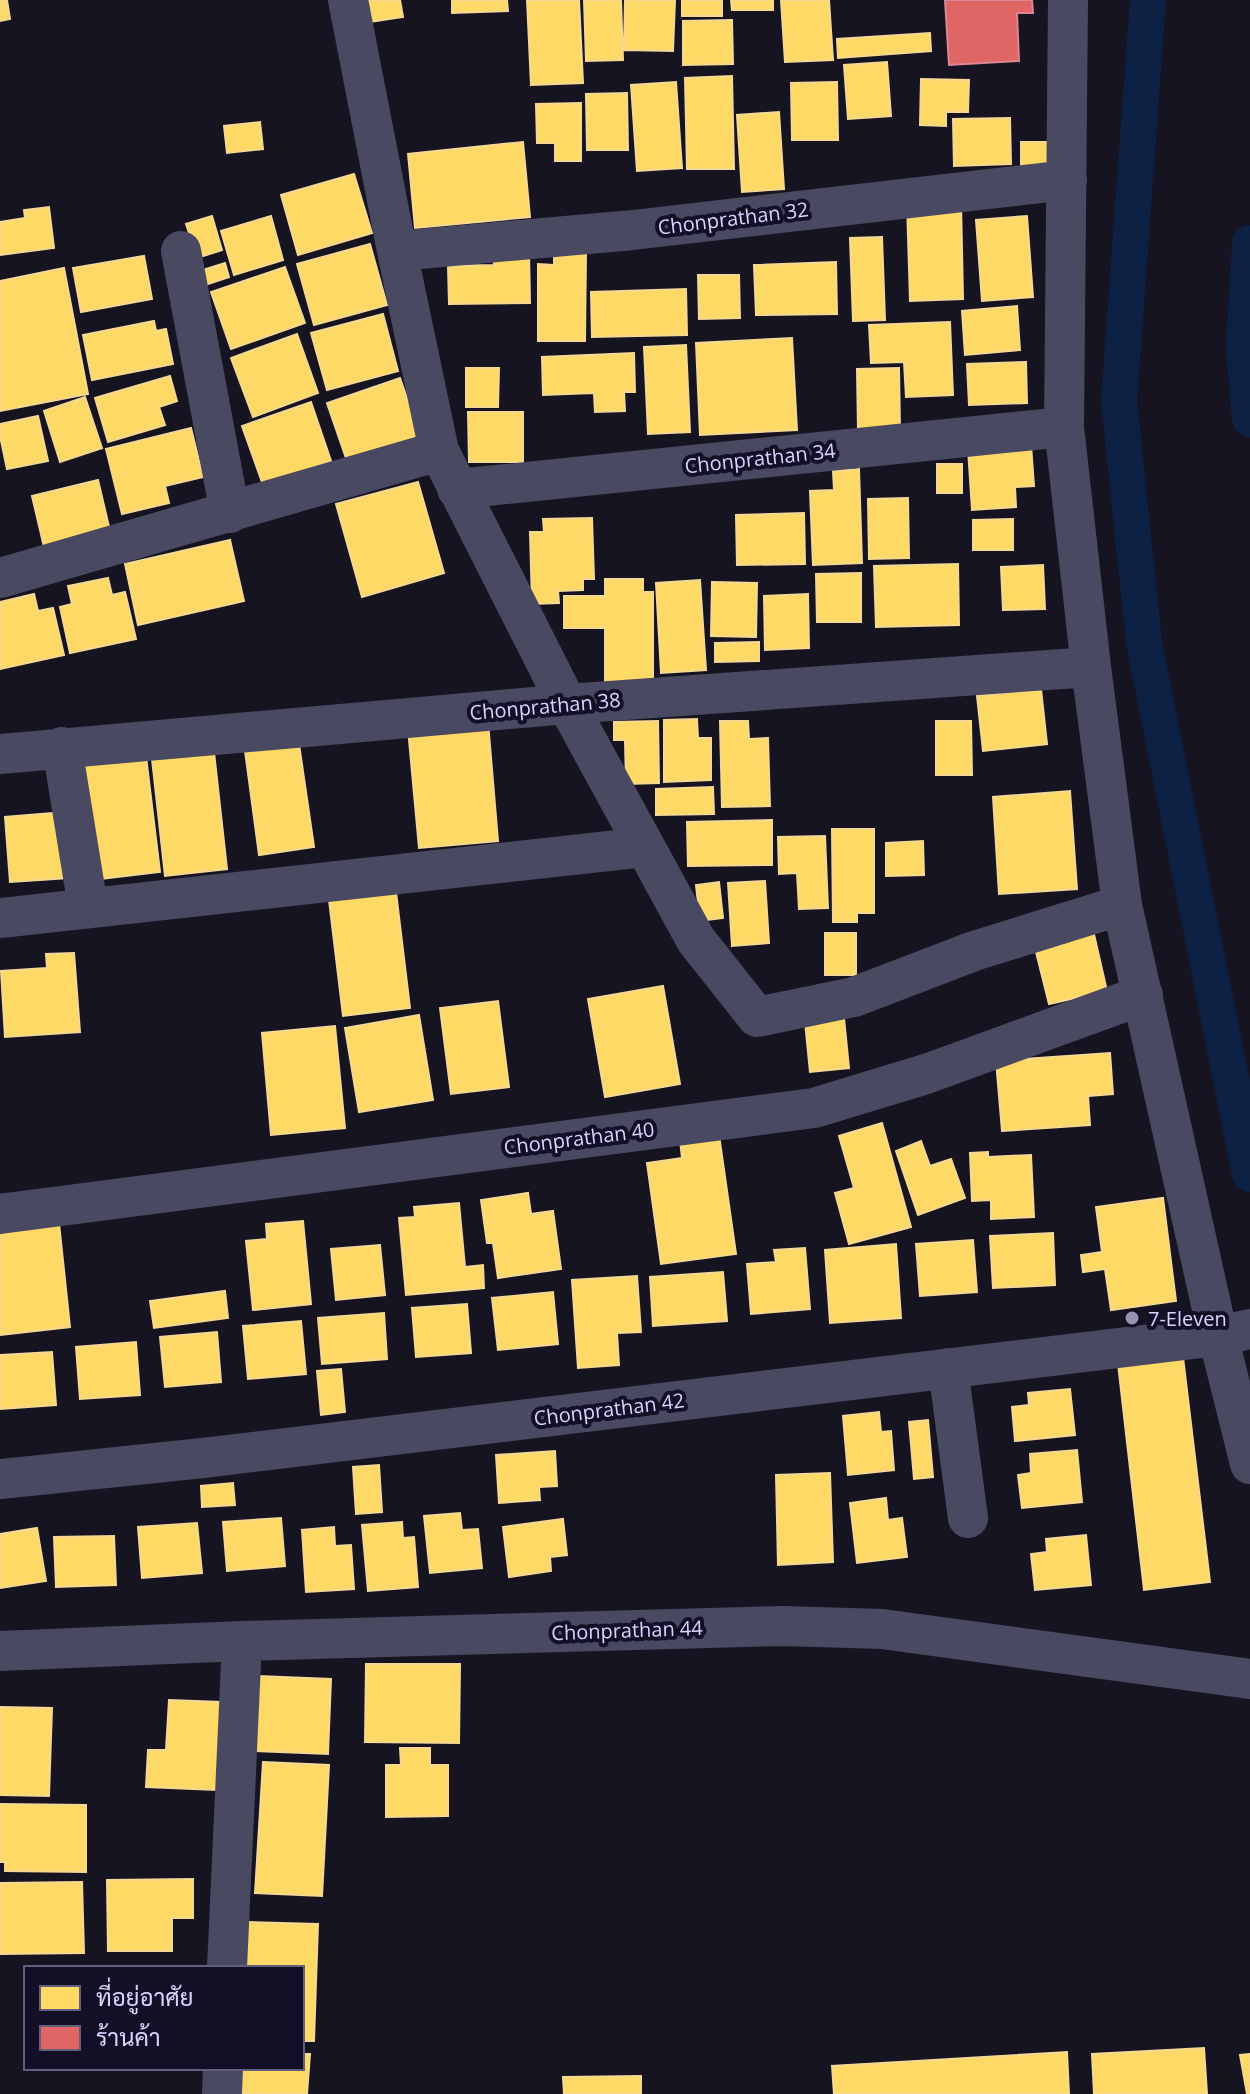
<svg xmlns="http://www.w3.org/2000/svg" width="1250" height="2094" font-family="'Open Sans',Sarabun,sans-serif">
<rect width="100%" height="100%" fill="#161421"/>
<path fill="#ffd966" stroke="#f4d894" stroke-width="2" d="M0,0H7L10,19L0,21Z
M365,0H400L403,17L369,22Z
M452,0H507L508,11L452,13Z
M527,0H579L583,83L531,85Z
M584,0H621L623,60L586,61Z
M625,0H675L673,51L624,50Z
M682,0H722V16H682Z
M731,0H773V10H732Z
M781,0H829L833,60L785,62Z
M732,20L733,64L683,65V21Z
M930,33L931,51L838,58L837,39Z
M887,62L891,116L848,119L844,65Z
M732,76L734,169H687L685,78Z
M921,79L969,80L968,112H946V126L920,125Z
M676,82L682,168L637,171L631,85Z
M837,82L838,140H792L791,83Z
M627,93L628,150H587L586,94Z
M581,103V161H555V143H537L536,104Z
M779,112L784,189L742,192L737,115Z
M1010,118L1011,164L954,166L953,119Z
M260,122L263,149L227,153L224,126Z
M523,142L530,217L415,228L408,154Z
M1021,142H1049V171H1021Z
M354,174L372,233L298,255L281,195Z
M961,202L963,299L910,301L907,204Z
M49,207L54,248L0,255V222L25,218L24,210Z
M212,216L222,250L197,258L186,224Z
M271,216L283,260L234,275L221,231Z
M1027,216L1033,297L982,301L976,220Z
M882,237L885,320L853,321L850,238Z
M370,244L387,305L314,325L297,264Z
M529,251L530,303L449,304L448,266L494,265L493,253Z
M554,251L586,252L585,341H538V264L554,265Z
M144,256L152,299L81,312L73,268Z
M836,262L837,314L756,315L754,265Z
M225,263L229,277L205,285L200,271Z
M285,267L305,323L231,349L211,292Z
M64,268L88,394L0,411V281Z
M698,275H739L740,318L699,319Z
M686,289L687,335L592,337L591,292Z
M1017,306L1020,350L965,355L962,311Z
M383,314L398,371L327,390L311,333Z
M154,321L156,331L166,329L173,364L92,380L83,335Z
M950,322L953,395L906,397L904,362L871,363L869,325Z
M297,334L318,393L253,417L231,358Z
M792,338L797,430L700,435L696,343Z
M686,345L690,432L648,434L644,347Z
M634,353L635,392H624L625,411L595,412L594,393L543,395L542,357Z
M1026,362L1027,403L969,405L967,364Z
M466,368H499L498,407H466Z
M899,368L900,430H858L857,369Z
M170,376L177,401L159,407L165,425L108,442L95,398Z
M400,378L420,436L347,461L327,403Z
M85,397L102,448L60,462L44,411Z
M311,402L331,461L263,485L242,426Z
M468,412H523V462H469Z
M38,416L48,461L7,469L0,436V424Z
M191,428L203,477L165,486L169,503L122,514L106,449Z
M1031,445L1034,486L1015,487L1016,507L972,510L968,449Z
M937,464H962V493H937Z
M859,469L862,563L813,565L810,491L834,490L833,471Z
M98,480L110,531L44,547L32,496Z
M418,482L444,573L362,597L336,504Z
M908,498L909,558L869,559L868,499Z
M804,513L805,564L737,565L736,515Z
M592,518L594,579H583V590L558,591L559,603L532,604L530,532H544L543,519Z
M1013,519V550H973V520Z
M230,540L244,601L138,625L125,564Z
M958,564L959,625L876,627L874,566Z
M1043,565L1045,609L1003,610L1001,567Z
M861,573V622H817L816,574Z
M108,578L112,595L125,592L136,639L70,653L60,607L72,604L68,586Z
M605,579H643V592H653V682H605V628H564V596H605Z
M700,580L706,670L661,673L656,583Z
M712,582L757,583L756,637L711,636Z
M34,594L38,611L53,608L64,655L0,669V602Z
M808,594L809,648L765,650L764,596Z
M759,642V661L715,662V643Z
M1041,689L1047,744L983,751L977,696Z
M697,719L698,738H711V780L664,782V720Z
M658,721L659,783L626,784L625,740H614V722Z
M720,721H748L749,739L768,738L770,806L722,807Z
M936,721H971L972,775H936Z
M488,722L498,841L419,848L408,729Z
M299,744L314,847L259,855L245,751Z
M145,748L160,872L93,880L78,757Z
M214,752L227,869L165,876L152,759Z
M713,787L714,814L656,815V789Z
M1070,791L1077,889L999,894L993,797Z
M64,812L69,878L10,882L5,817Z
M772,820V865L688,866L687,822Z
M832,829H874V913H857V922H833Z
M825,836L828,908L799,909L797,873L779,874L778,837Z
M923,841L924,875L886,876V843Z
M765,881L769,943L732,946L728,883Z
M719,882L723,918L700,921L696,885Z
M396,892L410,1008L343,1016L329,900Z
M1093,930L1107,991L1049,1004L1034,944Z
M825,933H856V975H825Z
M74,953L80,1032L5,1037L1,971L47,968L46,954Z
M663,986L680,1084L605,1097L588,999Z
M498,1001L509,1087L451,1094L440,1008Z
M419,1015L433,1100L359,1112L345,1028Z
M844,1018L849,1068L810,1072L805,1022Z
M335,1026L345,1128L271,1135L262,1033Z
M1110,1053L1113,1094L1088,1096L1090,1125L1002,1131L996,1061Z
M882,1123L911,1227L849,1244L835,1193L854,1188L839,1136Z
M719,1135L736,1254L661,1264L647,1163L682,1158L680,1140Z
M921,1141L930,1166L951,1159L965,1198L918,1215L896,1151Z
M988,1152V1157L1031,1155L1034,1217L991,1219V1200L972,1201L970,1153Z
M528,1193L531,1214L553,1211L561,1269L498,1278L493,1243H487L481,1200Z
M1163,1198L1176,1301L1111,1310L1105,1269L1083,1272L1081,1255L1102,1252L1096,1207Z
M459,1203L465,1267L483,1265L484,1288L406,1295L399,1218L415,1217L414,1207Z
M303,1221L311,1304L253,1310L246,1241L267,1239L266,1224Z
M59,1223L70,1327L0,1335V1230Z
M1053,1233L1055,1285L993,1288L990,1236Z
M973,1240L977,1292L920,1296L916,1244Z
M896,1244L901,1318L830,1323L825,1250Z
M380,1245L385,1295L336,1300L331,1249Z
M805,1248L810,1309L751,1314L747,1264L776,1262L774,1250Z
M723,1272L727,1321L653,1326L650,1277Z
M637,1276L641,1332L617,1333L619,1365L578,1368L572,1280Z
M225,1291L228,1318L154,1328L150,1301Z
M553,1292L558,1344L498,1350L492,1298Z
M467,1304L471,1353L416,1357L412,1308Z
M384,1313L387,1359L322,1364L318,1318Z
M301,1321L306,1374L248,1379L243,1326Z
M217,1332L221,1382L165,1387L160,1337Z
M136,1342L140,1395L80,1399L76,1347Z
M52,1352L56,1405L0,1409V1355Z
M1183,1357L1210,1582L1144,1590L1118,1364Z
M341,1369L345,1412L321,1415L317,1371Z
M1070,1389L1075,1435L1015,1441L1012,1407L1029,1405L1028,1393Z
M879,1412L881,1432L891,1431L894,1470L848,1475L843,1416Z
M928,1420L933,1477L914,1479L909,1422Z
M1077,1450L1082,1502L1022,1508L1018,1475L1031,1473L1030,1454Z
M555,1451L557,1486L539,1487L540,1500L499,1503L496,1455Z
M379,1465L382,1512L356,1514L353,1467Z
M830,1473L833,1562L778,1565L776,1475Z
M233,1483L235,1505L202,1507L201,1486Z
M886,1498L888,1520L902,1518L907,1557L857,1563L850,1503Z
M460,1513L462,1530L478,1529L482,1568L430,1573L424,1516Z
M281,1518L285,1566L227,1571L223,1522Z
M563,1519L567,1555L550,1557L551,1571L509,1577L503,1527Z
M402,1522L403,1538L414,1537L418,1587L368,1591L362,1525Z
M197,1523L202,1573L142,1578L138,1527Z
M334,1527L335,1546L351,1545L354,1589L306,1592L302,1530Z
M37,1528L46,1581L0,1588V1534Z
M1086,1535L1091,1585L1035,1590L1031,1554L1047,1552L1046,1539Z
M114,1536L116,1585L56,1587L54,1537Z
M366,1664H460L459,1743L365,1742Z
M258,1676L331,1679L328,1754L255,1751Z
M169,1700L221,1702L217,1790L146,1787L148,1750H166Z
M0,1707L52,1708L49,1796L0,1795Z
M400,1748H430V1765H448V1816L386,1817V1765H401Z
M263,1762L329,1765L322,1896L255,1893Z
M0,1804L86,1805V1872L5,1871V1862H0Z
M193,1879V1918H172V1951H108L107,1880Z
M82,1882L84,1953L0,1954V1883Z
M247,1922L318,1924L314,2041H302V1968H246Z
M1204,2048L1207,2094H1094L1092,2054Z
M1067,2052L1069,2094H834L832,2066Z
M302,2054H310L307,2094H238L240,2068H302Z
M1250,2054V2094H1247L1240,2055Z
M641,2076V2094H564L563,2077Z"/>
<path fill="#e06666" stroke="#de8794" stroke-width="2" d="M945,0H1032L1033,13H1017L1019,61L949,65Z"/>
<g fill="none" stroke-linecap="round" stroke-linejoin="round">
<path stroke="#0d2144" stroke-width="36" d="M1148,0L1119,401L1144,642L1250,1174
M1250,243L1244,347L1250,419"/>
<path stroke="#4a4962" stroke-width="40" d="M348,0L397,251L439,451L567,704L696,940L757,1017L854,997L974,951L1122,905
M1068,0L1064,427L1091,667L1122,905L1218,1336L1250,1464
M181,251L230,513
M397,251L633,230L1067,180
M457,489L1064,427
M0,578L439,451
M62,747L88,907
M0,754L567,704L1091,667
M0,918L645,847
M0,1214L814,1108L926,1074L1143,995
M948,1368L968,1518
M0,1479L203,1458L1218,1336L1250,1329
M0,1651L242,1641L782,1626L882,1629L1250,1679
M227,1968L242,1641
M222,2094L223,2068"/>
</g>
<circle fill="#9591b1" stroke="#130f26" stroke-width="3" cx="1132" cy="1318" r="8"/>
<g text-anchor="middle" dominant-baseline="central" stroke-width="8" stroke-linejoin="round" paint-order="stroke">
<g font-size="20" fill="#d9d4ff" stroke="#130f26">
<text transform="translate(733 218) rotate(-7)">Chonprathan 32</text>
<text transform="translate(760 458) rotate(-6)">Chonprathan 34</text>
<text transform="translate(545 706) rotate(-5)">Chonprathan 38</text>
<text transform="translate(579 1138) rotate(-7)">Chonprathan 40</text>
<text transform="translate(609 1409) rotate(-7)">Chonprathan 42</text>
<text transform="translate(627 1630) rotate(-2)">Chonprathan 44</text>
</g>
<g font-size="20" fill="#d9d4ff" stroke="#130f26" text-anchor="start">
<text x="1148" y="1318">7-Eleven</text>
</g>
</g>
<rect x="24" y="1966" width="280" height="104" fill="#130f26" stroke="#625e7d" stroke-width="2"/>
<rect x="40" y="1986" width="40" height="24" fill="#ffd966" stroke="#625e7d" stroke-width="2"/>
<text x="96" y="2006" font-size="24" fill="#d9d4ff">ที่อยู่อาศัย</text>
<rect x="40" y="2026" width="40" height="24" fill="#e06666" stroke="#625e7d" stroke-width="2"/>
<text x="96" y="2046" font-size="24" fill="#d9d4ff">ร้านค้า</text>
</svg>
